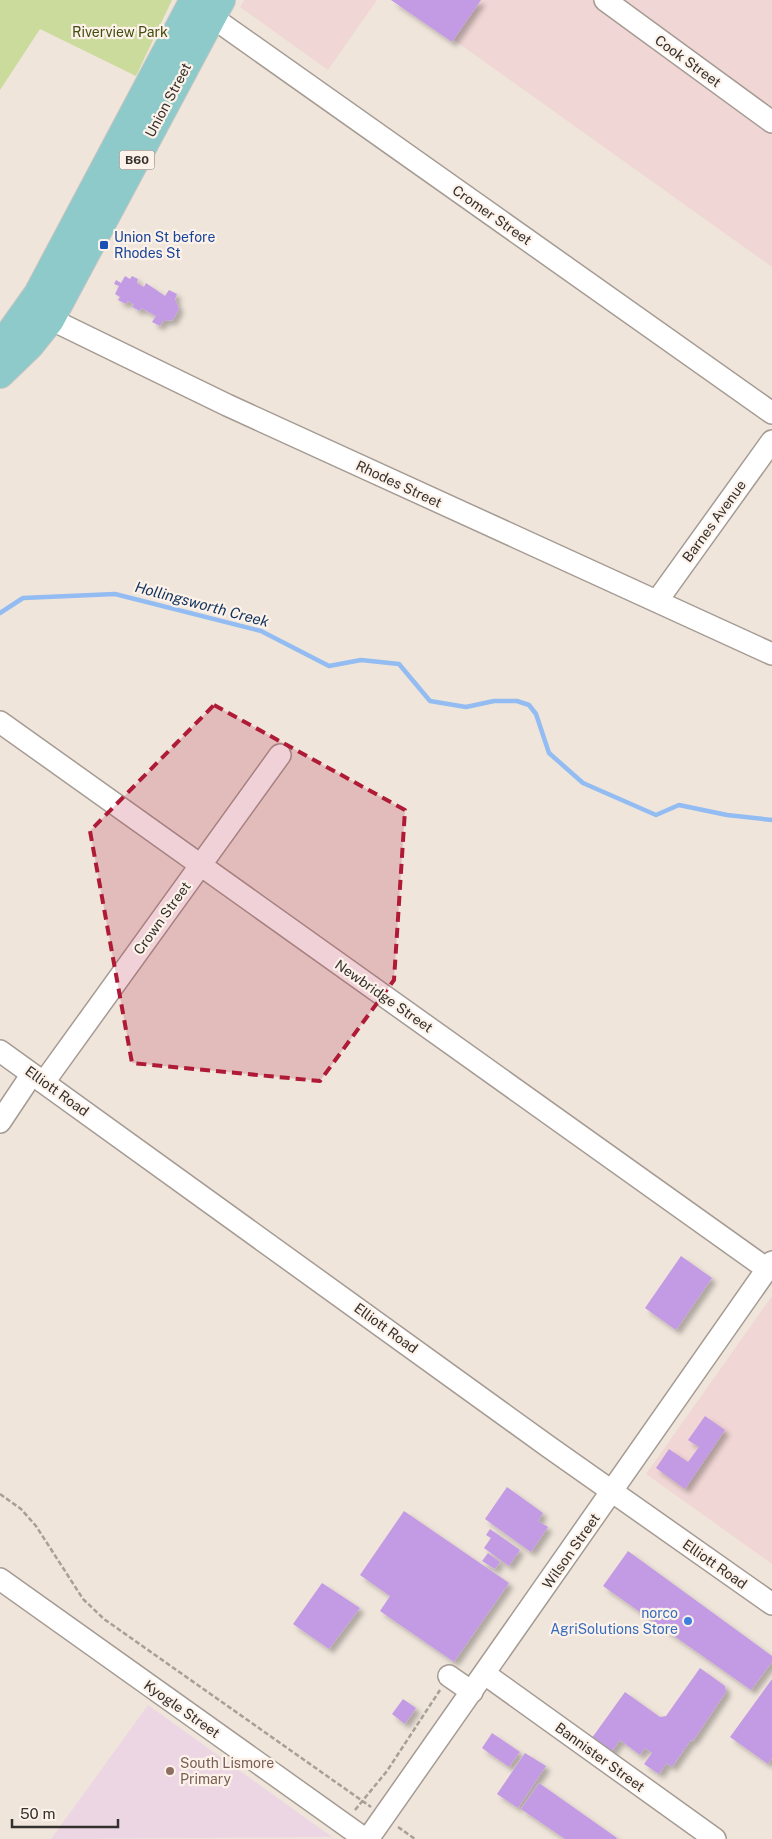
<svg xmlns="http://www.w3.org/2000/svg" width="772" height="1839" font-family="'Public Sans',sans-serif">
<defs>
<filter id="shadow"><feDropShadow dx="4.5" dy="4.5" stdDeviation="2.5" flood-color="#0004"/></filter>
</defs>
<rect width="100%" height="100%" fill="#efe5db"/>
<path fill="#f0d6d4" d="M244,0H377L328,70L240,7Z
M398,0H772V267Z
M772,1296V1564L646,1474Z"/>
<path fill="#ecd6e3" d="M148,1705L332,1837L51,1839Z"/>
<path fill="#cbdb9b" d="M0,0H172L136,76L40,29L0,90Z"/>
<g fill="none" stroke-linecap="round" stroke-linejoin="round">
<path stroke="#92bcf2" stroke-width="4.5" d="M0,613L23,598L115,594L261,631L329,666L361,660L399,664L430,701L466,707L494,701H517L529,705L536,714L549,753L583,783L656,815L679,805L727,815L772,820"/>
</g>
<path fill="#c39ae4" filter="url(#shadow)" d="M391,0H481L452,42Z
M125,276L130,279L132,276L138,279L137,283L144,287L146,283L165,296L169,290L177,294L175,299L179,309L173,320L163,321L160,326L152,322L156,316L141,308L140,311L132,307L134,305L128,301L126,304L118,300L120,297L115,294L119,286L114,284L116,280L121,283Z
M681,1256L712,1278L676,1330L645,1308Z
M705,1416L725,1430L685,1489L656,1468L669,1449L688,1462L699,1447L688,1440Z
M507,1487L543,1513L538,1521L548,1527L531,1552L485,1519Z
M404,1511L509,1583L454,1662L380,1611L390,1596L360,1575Z
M490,1529L520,1550L509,1566L484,1548L491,1538L486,1535Z
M628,1551L772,1656V1662L751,1690L603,1586Z
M488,1553L500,1562L495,1569L482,1561Z
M322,1583L360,1608L329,1649L293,1624Z
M700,1668L725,1686L726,1692L693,1741L691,1740L672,1767L667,1763L659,1774L644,1764L652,1753L645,1748L640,1755L620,1740L608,1757L589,1742L625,1692L660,1717L666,1716Z
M772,1679V1758L768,1764L730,1737Z
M403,1699L416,1708L405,1724L392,1714Z
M492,1733L520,1752L509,1767L482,1748Z
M525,1753L546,1766L518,1808L497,1794Z
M539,1783L617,1838L616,1839H565L521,1809Z"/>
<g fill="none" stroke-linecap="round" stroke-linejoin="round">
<defs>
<path id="minor" d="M605,0L772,122
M212,17L772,413
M38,313L227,405L772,654
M657,601L772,441
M0,722L767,1269
M0,1051L549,1447L772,1604
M44,1082L280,755
M0,1122L32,1074
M0,1579L365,1839
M485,1674L715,1839
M449,1676L472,1692
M368,1839L772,1262"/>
<path id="major" d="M0,342L11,332L38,294L194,0
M0,374L30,345L50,320L221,0"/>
</defs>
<use href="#minor" stroke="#a59b93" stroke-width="24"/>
<use href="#major" stroke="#c6c5c4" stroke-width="30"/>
<path stroke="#a79f98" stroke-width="2.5" stroke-dasharray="5 2.5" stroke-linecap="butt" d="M0,1494L21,1509L36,1526L83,1599L104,1619L371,1807
M355,1810L387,1771L440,1690
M398,1827L415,1839"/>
<use href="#minor" stroke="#fff" stroke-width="21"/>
<use href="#major" stroke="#8dcac9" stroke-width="28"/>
</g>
<path fill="#af1b36" fill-opacity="0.2" stroke="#af1b36" stroke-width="4" stroke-dasharray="10 6" stroke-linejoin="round" d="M214,705L405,810L394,980L320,1081L132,1063L90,831Z"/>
<rect fill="#1a4fb4" stroke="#fdf2e9" stroke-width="2" x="99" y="240" width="10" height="10" rx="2.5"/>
<circle fill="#3f7fe0" stroke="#fdf2e9" stroke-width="2" cx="688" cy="1621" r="5"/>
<circle fill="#8d6e63" stroke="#fdf2e9" stroke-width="2" cx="170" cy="1771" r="5"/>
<g text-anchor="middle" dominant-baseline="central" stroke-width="4.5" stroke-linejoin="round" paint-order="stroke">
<rect fill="#fdf2e9" stroke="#706a65" stroke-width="1" x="119.5" y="150.5" width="35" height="19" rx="4"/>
<g font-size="12" font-weight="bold" fill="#34302d">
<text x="137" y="160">B60</text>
</g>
<g font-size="14" fill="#414d0e" stroke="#fdf2e9">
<text x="120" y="32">Riverview Park</text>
</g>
<g font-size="14" fill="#34302d" stroke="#fdf2e9">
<text transform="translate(688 61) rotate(36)">Cook Street</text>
<text transform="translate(168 100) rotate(-62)">Union Street</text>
<text transform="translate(492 215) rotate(35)">Cromer Street</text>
<text transform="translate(399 484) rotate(25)">Rhodes Street</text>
<text transform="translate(714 521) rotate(-54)">Barnes Avenue</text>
<text transform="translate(162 918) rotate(-54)">Crown Street</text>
<text transform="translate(384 996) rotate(35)">Newbridge Street</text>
<text transform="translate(57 1091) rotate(36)">Elliott Road</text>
<text transform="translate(386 1328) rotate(36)">Elliott Road</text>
<text transform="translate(571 1551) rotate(-55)">Wilson Street</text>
<text transform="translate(715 1564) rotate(35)">Elliott Road</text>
<text transform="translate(182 1709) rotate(35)">Kyogle Street</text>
<text transform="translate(600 1757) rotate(36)">Bannister Street</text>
</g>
<g font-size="14" fill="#164399" stroke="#fdf2e9" text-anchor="start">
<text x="114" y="237">Union St before<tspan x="114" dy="16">Rhodes St</tspan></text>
</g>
<g font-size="14" fill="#366cbe" stroke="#fdf2e9" text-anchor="end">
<text x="678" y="1613">norco<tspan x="678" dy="16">AgriSolutions Store</tspan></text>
</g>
<g font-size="14" fill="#785e54" stroke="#fdf2e9" text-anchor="start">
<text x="180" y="1763">South Lismore<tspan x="180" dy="16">Primary</tspan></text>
</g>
<g font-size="15" font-style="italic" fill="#0f335d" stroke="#fdf2e9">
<text transform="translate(202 604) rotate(15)">Hollingsworth Creek</text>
</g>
</g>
<path d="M12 1819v8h106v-8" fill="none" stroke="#34302d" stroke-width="2.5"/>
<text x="20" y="1819" font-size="15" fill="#34302d" stroke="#fdf2e9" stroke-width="4" paint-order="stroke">50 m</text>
</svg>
